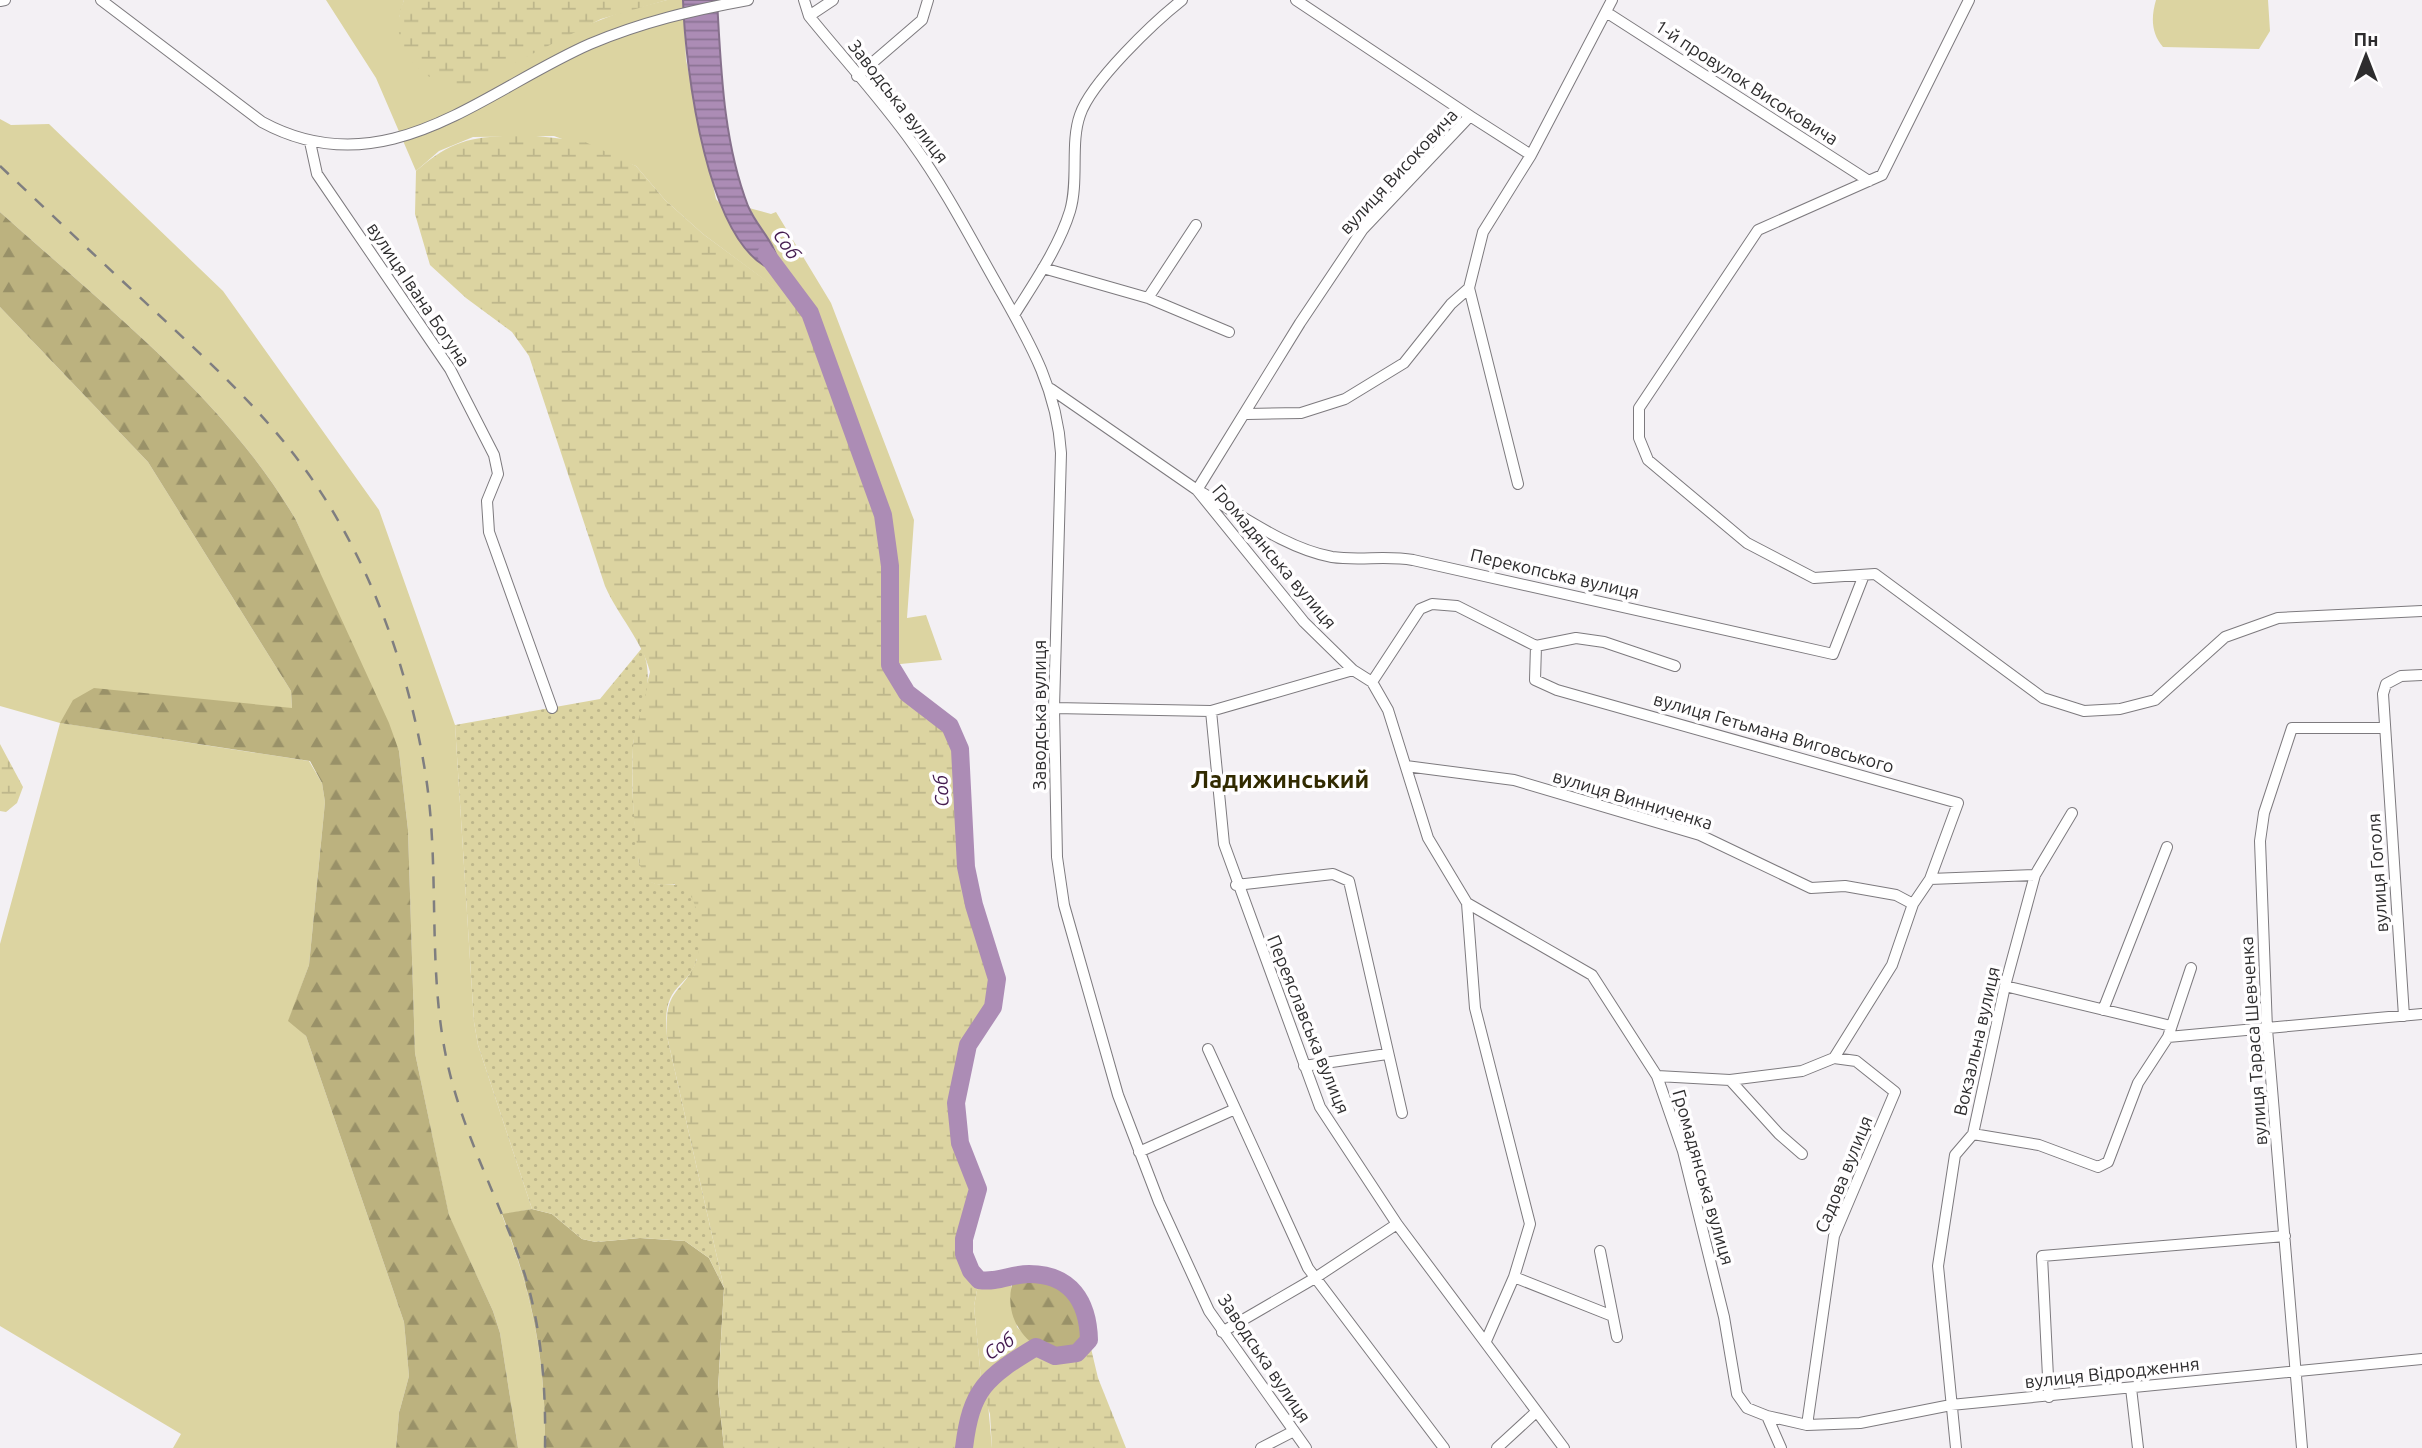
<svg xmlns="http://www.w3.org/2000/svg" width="2422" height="1448" font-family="Ubuntu,sans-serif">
<defs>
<pattern id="forest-firs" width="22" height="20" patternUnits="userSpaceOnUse" patternTransform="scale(1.75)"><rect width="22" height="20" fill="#bcb27f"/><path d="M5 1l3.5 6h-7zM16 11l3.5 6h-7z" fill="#999168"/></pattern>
<pattern id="wetland-marsh" width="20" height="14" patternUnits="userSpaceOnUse" patternTransform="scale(1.75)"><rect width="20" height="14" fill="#dcd4a1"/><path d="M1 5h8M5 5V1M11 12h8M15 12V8" fill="none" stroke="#bdb68b"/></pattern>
<pattern id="garden-dots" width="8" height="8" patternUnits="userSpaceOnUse" patternTransform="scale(1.75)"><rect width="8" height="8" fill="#dcd4a1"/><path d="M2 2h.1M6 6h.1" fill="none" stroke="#bdb68b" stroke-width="1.8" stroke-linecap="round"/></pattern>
<pattern id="water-rules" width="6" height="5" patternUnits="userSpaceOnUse" patternTransform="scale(1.75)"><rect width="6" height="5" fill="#ac8cb5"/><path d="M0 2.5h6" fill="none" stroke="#8c7394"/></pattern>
</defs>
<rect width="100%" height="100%" fill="#f3f0f4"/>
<path fill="#dcd4a1" d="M326,0H404L399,18L582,27L621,12L667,0H683L686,60L716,199L779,271L775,249L749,208L771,214L776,212L831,303L914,520L907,618L926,615L942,660L890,665V566L883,515L809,313L703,234L665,200L636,166L554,136L473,137L439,151L416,171L376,78Z
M2156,0H2268L2270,31L2259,49L2163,47C2151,33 2151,17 2156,0Z
M0,119L11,125L49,124L223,291L379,510L455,725L474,1022L478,1045L532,1209L502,1215C533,1295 546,1362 545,1448H518L500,1333L493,1311L449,1216L415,1053L408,830L399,751L296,520C224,397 104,306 0,212Z
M0,307L148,462L291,691L292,708L61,723L309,761L322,783L325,802L309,965L289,1020L306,1036L404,1322L409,1376L399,1413L396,1448H173L181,1434L0,1326V944L60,723L0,706Z
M1015,1276L1011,1285L1017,1327L1036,1347L999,1369L986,1382L992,1448H964L970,1412L982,1389L974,1306L979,1280L1004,1281Z"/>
<path fill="url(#forest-firs)" d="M0,212C104,306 224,397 296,520L389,723L399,751L408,830L415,1053L449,1215L493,1311L500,1333L518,1448H396L399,1413L409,1376L404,1322L306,1036L288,1021L309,965L325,802L322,783L310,761L60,723L73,700L94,688L292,708L291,691L148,462L0,307Z
M532,1209L552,1214L582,1239L596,1242L640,1238L685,1241L709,1258L724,1288L718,1389L724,1448H545C546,1362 533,1294 502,1214Z
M1028,1274C1071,1279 1087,1297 1089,1340L1077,1353C1033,1363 997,1318 1015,1276Z"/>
<path fill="url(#wetland-marsh)" d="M404,0H667L601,19L467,87C421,87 384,45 404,0Z
M527,135L583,141L636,166L665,200L703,234L810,313L883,515L890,566V665L907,693L950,726L960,749L966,867L974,905L997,979L993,1007L968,1045L956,1103L960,1143L978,1189L964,1239V1254L970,1271L979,1280L974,1306L982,1388L999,1369L1036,1347C1057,1357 1074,1361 1089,1340L1098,1378L1126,1448H992L990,1414L982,1390L970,1412L964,1448H724L718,1389L724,1288L667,1036C664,985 683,996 697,959L675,884C665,885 654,887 645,878C633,866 631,766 633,745C635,721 644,696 650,672C642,640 618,616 605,586L529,356L512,332L466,298L430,265L415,214L416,171C456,136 476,137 527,135Z
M0,744L23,787L17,803L6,812L0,811Z"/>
<path fill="url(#garden-dots)" d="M642,648C658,688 636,710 633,748C630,786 635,826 639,863C651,893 659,881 684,886C701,904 705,946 693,969C687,980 675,987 670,999C665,1010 666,1024 667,1036L724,1288L709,1258L685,1241L640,1238L596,1242L582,1239L552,1214L532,1209L478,1045L474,1022L455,725L600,699Z"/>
<path fill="url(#water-rules)" stroke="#86708c" stroke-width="2" d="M683,0H717C721,68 723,141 748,206C758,230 779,244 779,272C706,254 685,63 683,0Z"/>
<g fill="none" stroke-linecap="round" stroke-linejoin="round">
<path stroke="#ac8cb5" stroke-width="18" d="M766,254L810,313L883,515L890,566V665L907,693L950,726L960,749L966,867L974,905L997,979L993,1007L968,1045L956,1103L960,1143L978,1189L964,1239V1254L971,1271L979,1280C998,1283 1011,1274 1029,1274C1071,1274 1088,1302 1089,1340L1077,1353L1055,1356L1036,1347C986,1377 971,1389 964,1448"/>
<defs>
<path id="street" d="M101,0L262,122C385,189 483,91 590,44C642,22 693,10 748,0
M804,0L809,16C843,58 881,99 913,144C944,187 969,235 995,281C1027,338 1057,386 1061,453L1054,708L1057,857L1064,905L1118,1095L1159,1202L1209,1311L1306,1448
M1296,0L1470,116
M1612,0L1531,155L1470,116L1363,229L1300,323L1197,490C1239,513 1284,548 1332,557C1360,561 1386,555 1413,560L1833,654L1864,575
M1969,0L1882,175L1758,230L1639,408V438L1648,460L1747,543L1814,578L1875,574L2043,698L2084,711L2120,709L2155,700L2225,637L2278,618L2422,611
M0,1L5,0
M1606,12L1869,181
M809,16L833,0
M857,76L922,20L928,0
M310,142L317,174L450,369L494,455L498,474L487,501L489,532L552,708
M1043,268L1148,298L1229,332
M1469,288L1518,484
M1148,298L1196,225
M1014,315C1034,283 1059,247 1070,211C1079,181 1070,143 1080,115C1091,82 1154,22 1182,0
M1051,389L1197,490L1304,622L1353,670L1372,682L1388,710L1428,838L1467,903L1592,975L1657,1076L1683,1151L1724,1317L1737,1394L1747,1408L1767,1416L1781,1448
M1247,414L1301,413L1345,399L1404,363L1451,304L1469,288L1483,232L1531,155
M1536,646L1535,680L1557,690L1958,803L1930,879L1913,904L1892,965L1834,1058L1802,1071L1730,1080L1657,1076
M1372,682L1420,609L1432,604L1457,606L1536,646L1576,638L1604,642L1675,666
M1054,708L1211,711L1353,670
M1211,711L1224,844L1320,1107L1397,1224L1564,1448
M1406,766L1514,780L1700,835L1811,888L1845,886L1896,895L1913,904
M1930,879L2035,875
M1236,885L1333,874L1349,881L1402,1113
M1467,903L1475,1008L1530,1224L1514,1277L1486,1341
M2005,986L2171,1026
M2103,1010L2167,847
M2404,1016L2383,694L2386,684L2401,676L2422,675
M2168,1037L2422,1014
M1208,1049L1308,1268L1444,1448
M1304,1066L1387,1054
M1730,1080L1779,1134L1802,1154
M1973,1134L2039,1145L2098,1167L2108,1162L2138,1083L2168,1037L2191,968
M1139,1152L1233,1110
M1600,1251L1617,1337
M1514,1277L1610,1315
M1222,1332L1315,1278L1397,1224
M2131,1388L2138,1448
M2049,1397L2042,1256L2285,1236
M1767,1416L1807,1425L1860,1423L1951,1405L2422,1359
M1807,1425L1834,1236L1895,1092L1856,1061L1834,1058
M1261,1448L1294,1431
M1497,1448L1536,1412
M1956,1448L1938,1266L1955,1155L1973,1134L2005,986L2035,875L2072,813
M2302,1448L2267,1029L2260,841L2264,813L2292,728H2385"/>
</defs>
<use href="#street" stroke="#7d7a7e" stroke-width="12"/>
<use href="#street" stroke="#fff" stroke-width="10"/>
<path stroke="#7f7e80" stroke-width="2.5" stroke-dasharray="12 12" stroke-linecap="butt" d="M0,166C53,216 106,266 160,316C206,359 253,402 292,452C362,541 405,654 424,765C442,866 425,970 449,1070C466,1141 502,1206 525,1275C542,1331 546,1389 545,1448"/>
</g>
<g text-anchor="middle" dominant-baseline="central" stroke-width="7" stroke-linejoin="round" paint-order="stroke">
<g font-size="18" fill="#2e2d2e" stroke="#fffeff">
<text transform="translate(1747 82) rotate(33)">1-й провулок Високовича</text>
<text transform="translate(899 101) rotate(52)">Заводська вулиця</text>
<text transform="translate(1398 171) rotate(-47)">вулиця Високовича</text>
<text transform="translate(419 294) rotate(56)">вулиця Івана Богуна</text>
<text transform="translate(1275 556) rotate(50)">Громадянська вулиця</text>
<text transform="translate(1555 573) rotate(13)">Перекопська вулиця</text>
<text transform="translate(1039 715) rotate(-90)">Заводська вулиця</text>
<text transform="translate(1774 732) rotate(16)">вулиця Гетьмана Виговського</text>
<text transform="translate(1633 799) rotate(17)">вулиця Винниченка</text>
<text transform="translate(2377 873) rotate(-94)">вулиця Гоголя</text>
<text transform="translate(1309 1024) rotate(68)">Переяславська вулиця</text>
<text transform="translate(1976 1041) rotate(-77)">Вокзальна вулиця</text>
<text transform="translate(2253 1041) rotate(-94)">вулиця Тараса Шевченка</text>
<text transform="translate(1843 1174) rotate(-68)">Садова вулиця</text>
<text transform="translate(1704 1177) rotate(74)">Громадянська вулиця</text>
<text transform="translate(1265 1358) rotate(56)">Заводська вулиця</text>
<text transform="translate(2112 1372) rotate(-6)">вулиця Відродження</text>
</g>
<g font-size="19" font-style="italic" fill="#441b4f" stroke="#fffeff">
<text transform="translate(787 244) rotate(56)">Соб</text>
<text transform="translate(941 791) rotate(-93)">Соб</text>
<text transform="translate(999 1346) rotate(-34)">Соб</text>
</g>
<g font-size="24" font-weight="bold" fill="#312a00" stroke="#fffeff">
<text x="1280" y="779">Ладижинський</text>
</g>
</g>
<g transform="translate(2366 56)" stroke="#fffeff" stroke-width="5" paint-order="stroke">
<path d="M0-5L12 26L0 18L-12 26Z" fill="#2e2d2e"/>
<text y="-10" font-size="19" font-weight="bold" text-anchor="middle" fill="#2e2d2e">Пн</text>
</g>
</svg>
